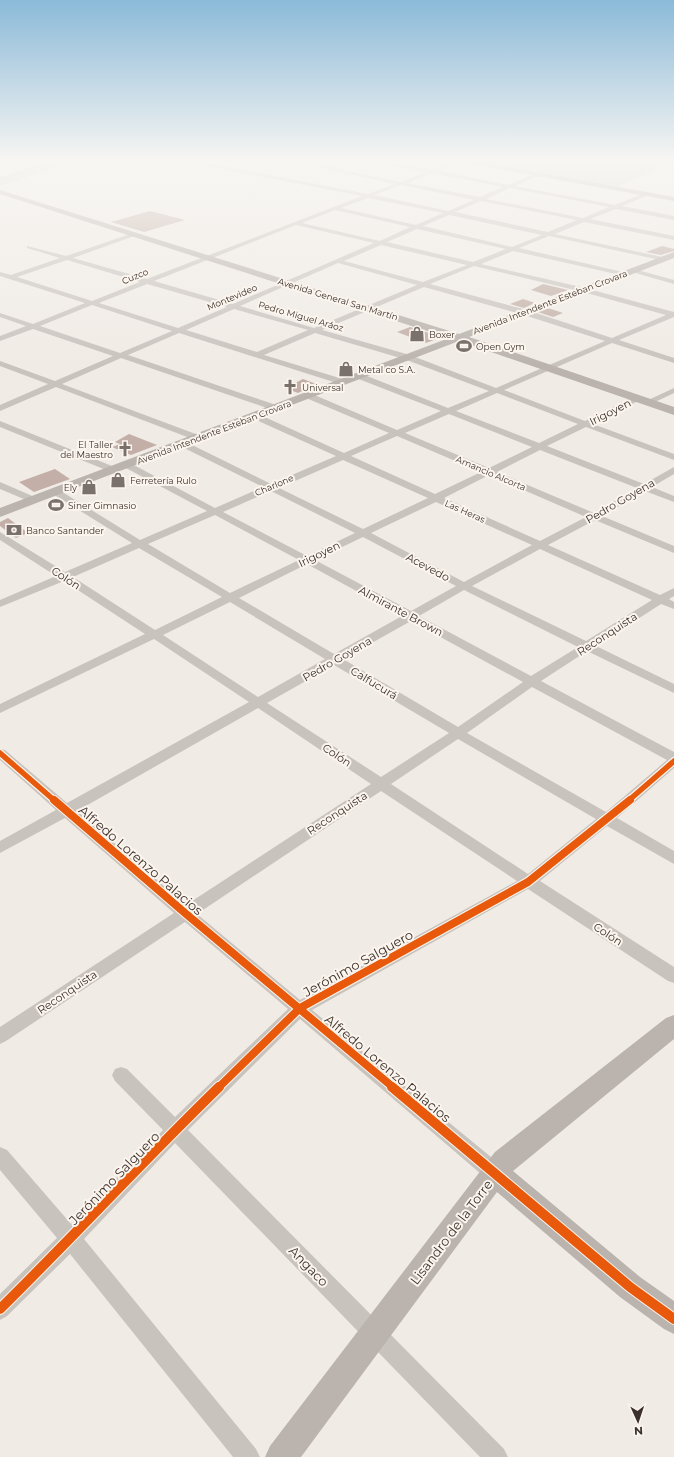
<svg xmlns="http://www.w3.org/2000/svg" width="674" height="1457" font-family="Montserrat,sans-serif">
<rect width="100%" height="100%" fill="#f0ebe5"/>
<path fill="#d1d6bf" d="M59,162H74L0,186V181Z
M477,162H674L616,187Z"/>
<path fill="#c3afa7" d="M150,211L185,220L144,232L111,222Z
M662,246L674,249V251L661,255L646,252Z
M543,284L568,290L551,296L531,290Z
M523,299L535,303L524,308L510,304Z
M548,308L563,313L553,317L538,312Z
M410,327L442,337L426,343L397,332Z
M303,379L316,384L298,393L285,388Z
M129,434L157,445L131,455L112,447L120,444L115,442Z
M55,469L70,479L34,492L19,482Z
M8,518L28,533L16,538L0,526V522Z"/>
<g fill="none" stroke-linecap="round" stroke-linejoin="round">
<path fill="#c9c3be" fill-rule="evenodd" d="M50,162H57L0,181V177Z
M194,162H203L368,194L395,184L292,162C304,161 316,168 327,166C335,166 341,162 349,162L333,168L401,182L426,172L381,164L379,162H388L431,170L453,162H459L437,171L509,185L538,172L541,174L540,175L515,186L615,205L647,192L649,193V195L622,206L674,216V220L616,209L590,219L674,236V240L584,222L555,234L667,258L668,259L665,261L549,236L519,248L627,273L628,274L625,276L513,251L481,264L585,288L674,312V317L619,340L674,358V363L612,343L504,390L585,421L634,396H640L641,398L640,400L593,424L674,454V460L586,427L547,446L644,484L674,467V474L652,487L674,496V502L645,491L602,516L674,546V553L595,520L548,545L660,595L674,588V596L669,599L674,602V609L661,604L596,646L674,684V693L587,651L541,681L674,752V768L617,818L674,851V864L607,826L540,881L674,967V983L668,981L528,889L312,1010L502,1166L505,1173L502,1180L495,1182L488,1180L300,1019L188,1130L504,1449L508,1457H480L175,1143L84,1239L256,1449L260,1457H233L70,1254L7,1316L0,1320V1294L57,1238L0,1170V1147L7,1150L71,1224L163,1130L115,1081L112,1075L115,1069L121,1067L127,1069L175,1117L288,1009L185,922L6,1041L0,1044V1027L174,913L65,818L0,853V841L56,810L0,760V749L5,750L67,803L249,702L154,639L0,713V704L145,634L64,581L0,607V600L56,576L0,540V532L65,572L132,543L53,494L51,492L53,490H59L140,540L207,511L124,467L122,465L124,463H130L215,508L263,487L180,446L178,444L180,442H186L271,484L336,456L252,418L251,416L252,414H258L344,453L389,433L306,398L305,396L306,394H312L397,430L441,411L356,378V374H362L448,408L489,391L404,359L315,333L264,355L346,380V384H340L179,333L128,355L279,406L280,408L279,410H273L121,358L62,384L201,436L202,438L201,440H195L56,387L0,411V405L48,384L0,366V361L55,381L113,356L33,329L0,341V336L26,326L0,317V313L33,324L85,303L0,276V272L11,275L60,258L27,248V246L66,256L133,233H137V235L73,258L147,279L362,196L196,164ZM432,173L503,187L480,197L407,183ZM401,185L474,200L448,211L374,195ZM510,188L609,207L583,218L486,199ZM368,198L443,213L416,225L341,208ZM481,201L577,220L548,232L455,212ZM335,210L410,227L380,241L302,223ZM449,215L542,235L512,247L423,226ZM296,225L374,243L233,304L154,281ZM417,229L506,249L473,262L387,242ZM381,245L467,265L423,282L344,261ZM67,260L140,282L92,301L17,277ZM338,263L417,285L314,328L240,306ZM474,266L583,292L666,315L612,338L527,310L430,284ZM147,284L227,307L178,328L99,303ZM424,287L521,314L605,341L496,388L410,355L322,330ZM92,305L172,331L120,353L40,326ZM234,309L308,330L257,352L186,330ZM497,393L578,424L539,443L456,411ZM449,414L532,447L489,468L405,433ZM397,436L481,472L435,494L351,456ZM540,450L637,488L594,513L497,472ZM343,460L428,498L363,529L279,488ZM489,475L586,517L540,541L444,498ZM271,491L355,533L307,556L223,512ZM436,502L532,545L464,582L371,533ZM215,515L299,560L230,593L148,544ZM363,537L456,586L411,611L315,560ZM139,548L222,597L155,630L73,577ZM540,549L652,600L586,641L472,586ZM307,564L402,616L334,654L239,598ZM464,590L578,647L531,676L419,616ZM230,602L325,659L258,697L163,635ZM411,621L523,682L458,727L343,659ZM334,665L449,733L381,777L267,703ZM532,687L667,760L606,812L467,733ZM258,708L371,784L186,905L77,811ZM458,739L596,819L528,874L391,784ZM381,791L517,881L300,1000L197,914Z
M634,269L674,280V284L632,272L631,271Z
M674,388V393L651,404H645L644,402Z
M0,421L117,468L119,470L117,472H111L0,427Z
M0,482L37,498L39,500L34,503L31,502L0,489Z"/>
<path fill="#bab3ae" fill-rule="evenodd" d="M468,162H481L674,197V201L471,164Z
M0,190L459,334L674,252V258L469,337L674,407V415L459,341L0,517V508L449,338L0,194Z
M674,1015V1039L513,1171L640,1277L674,1301V1334L664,1329L620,1297L497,1192L301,1457H265L270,1446L495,1152L666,1018Z"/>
<defs>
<path id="cycleway-far2" d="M0,753L55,801
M628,801L674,761"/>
<path id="cycleway-far1" d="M54,800L185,913L394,1088
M218,1088L300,1008L528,882L630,800"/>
<path id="cycleway" d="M392,1087L630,1287L674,1319
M0,1309C74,1236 144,1160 219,1087"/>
</defs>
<use href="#cycleway-far2" stroke="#fbf5ee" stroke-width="8"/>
<use href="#cycleway-far1" stroke="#fbf5ee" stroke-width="10"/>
<use href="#cycleway" stroke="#fbf5ee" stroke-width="12"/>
<use href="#cycleway-far2" stroke="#e8590c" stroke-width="5.5"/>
<use href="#cycleway-far1" stroke="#e8590c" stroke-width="8"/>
<use href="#cycleway" stroke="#e8590c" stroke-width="10"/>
</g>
<linearGradient id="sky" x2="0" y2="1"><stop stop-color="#8bbad8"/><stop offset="0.44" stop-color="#f8f6f3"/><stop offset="1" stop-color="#f8f6f3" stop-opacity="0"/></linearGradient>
<rect width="674" height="366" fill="url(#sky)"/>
<defs>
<symbol id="shop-bare" viewBox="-9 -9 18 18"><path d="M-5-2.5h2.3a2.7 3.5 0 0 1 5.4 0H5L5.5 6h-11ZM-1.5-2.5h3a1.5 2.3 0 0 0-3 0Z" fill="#7a716c" stroke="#fbf5ee" stroke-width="2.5" paint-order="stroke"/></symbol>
<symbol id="stadium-bare" viewBox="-9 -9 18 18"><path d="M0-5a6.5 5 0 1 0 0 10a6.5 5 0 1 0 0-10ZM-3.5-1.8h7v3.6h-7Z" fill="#7a716c" stroke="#fbf5ee" stroke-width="2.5" paint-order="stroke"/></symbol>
<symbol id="church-bare" viewBox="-9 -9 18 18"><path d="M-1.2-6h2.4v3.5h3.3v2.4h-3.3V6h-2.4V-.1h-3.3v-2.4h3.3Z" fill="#7a716c" stroke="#fbf5ee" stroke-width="2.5" paint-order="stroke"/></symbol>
<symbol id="bank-bare" viewBox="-9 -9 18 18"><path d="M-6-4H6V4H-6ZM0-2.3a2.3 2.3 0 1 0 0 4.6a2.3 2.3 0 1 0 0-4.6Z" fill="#7a716c" stroke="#fbf5ee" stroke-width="2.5" paint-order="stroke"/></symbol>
</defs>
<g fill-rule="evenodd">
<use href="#shop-bare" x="406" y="323" width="22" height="22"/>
<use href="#stadium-bare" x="453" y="335" width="22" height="22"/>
<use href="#shop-bare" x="335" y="358" width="22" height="22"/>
<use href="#church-bare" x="279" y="376" width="22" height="22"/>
<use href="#church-bare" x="114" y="438" width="22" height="22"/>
<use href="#shop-bare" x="107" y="469" width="22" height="22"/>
<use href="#shop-bare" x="78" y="476" width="22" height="22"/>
<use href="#stadium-bare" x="45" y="494" width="22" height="22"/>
<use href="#bank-bare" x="3" y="519" width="22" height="22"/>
</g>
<g text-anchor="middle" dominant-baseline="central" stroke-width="4" stroke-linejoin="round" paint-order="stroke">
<g font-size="9" fill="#3b302b" stroke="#fbf5ee">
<text transform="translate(135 276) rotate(-22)">Cuzco</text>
<text transform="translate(232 297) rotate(-23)">Montevideo</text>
<text transform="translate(338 299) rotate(17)">Avenida General San Martín</text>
<text transform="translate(550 302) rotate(-21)">Avenida Intendente Esteban Crovara</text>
<text transform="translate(301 316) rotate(16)">Pedro Miguel Aráoz</text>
<text transform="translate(214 432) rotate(-21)">Avenida Intendente Esteban Crovara</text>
<text transform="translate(491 473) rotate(23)">Amancio Alcorta</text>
<text transform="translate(274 485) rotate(-23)">Charlone</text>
<text transform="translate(465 511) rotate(24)">Las Heras</text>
</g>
<g font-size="9" fill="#3b302b" stroke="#fbf5ee" text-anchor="start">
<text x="429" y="334">Boxer</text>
<text x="476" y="346">Open Gym</text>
<text x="358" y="369">Metal co S.A.</text>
<text x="302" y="387">Universal</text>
<text x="113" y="444" text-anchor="end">El Taller<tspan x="113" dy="10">del Maestro</tspan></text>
<text x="130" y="480">Ferretería Rulo</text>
<text x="77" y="487" text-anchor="end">Ely</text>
<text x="68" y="505">Siner Gimnasio</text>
<text x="26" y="530">Banco Santander</text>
</g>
<g font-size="11" fill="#3b302b" stroke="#fbf5ee">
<text transform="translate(610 412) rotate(-27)">Irigoyen</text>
<text transform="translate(620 501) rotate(-30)">Pedro Goyena</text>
<text transform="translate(319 554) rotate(-26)">Irigoyen</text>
<text transform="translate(428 567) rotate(28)">Acevedo</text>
<text transform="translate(66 578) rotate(33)">Colón</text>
<text transform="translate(401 611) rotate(28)">Almirante Brown</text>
<text transform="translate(607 634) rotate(-33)">Reconquista</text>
<text transform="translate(337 659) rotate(-30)">Pedro Goyena</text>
<text transform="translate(374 683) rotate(31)">Calfucurá</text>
<text transform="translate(337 755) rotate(34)">Colón</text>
<text transform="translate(337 813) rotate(-33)">Reconquista</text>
<text transform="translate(608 934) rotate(33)">Colón</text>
<text transform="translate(67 992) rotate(-34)">Reconquista</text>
</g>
<g font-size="13" fill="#3b302b" stroke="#fbf5ee">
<text transform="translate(141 860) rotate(41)">Alfredo Lorenzo Palacios</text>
<text transform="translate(358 963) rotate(-29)">Jerónimo Salguero</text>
<text transform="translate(388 1068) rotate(40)">Alfredo Lorenzo Palacios</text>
<text transform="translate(114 1178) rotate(-46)">Jerónimo Salguero</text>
<text transform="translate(451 1232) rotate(-53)">Lisandro de la Torre</text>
<text transform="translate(309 1266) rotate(46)">Angaco</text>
</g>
</g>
<g transform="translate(638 1421) rotate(177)" stroke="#fbf5ee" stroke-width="3" paint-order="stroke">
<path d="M0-3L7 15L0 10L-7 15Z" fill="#3b302b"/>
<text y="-6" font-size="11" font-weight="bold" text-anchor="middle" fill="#3b302b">N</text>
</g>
</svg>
